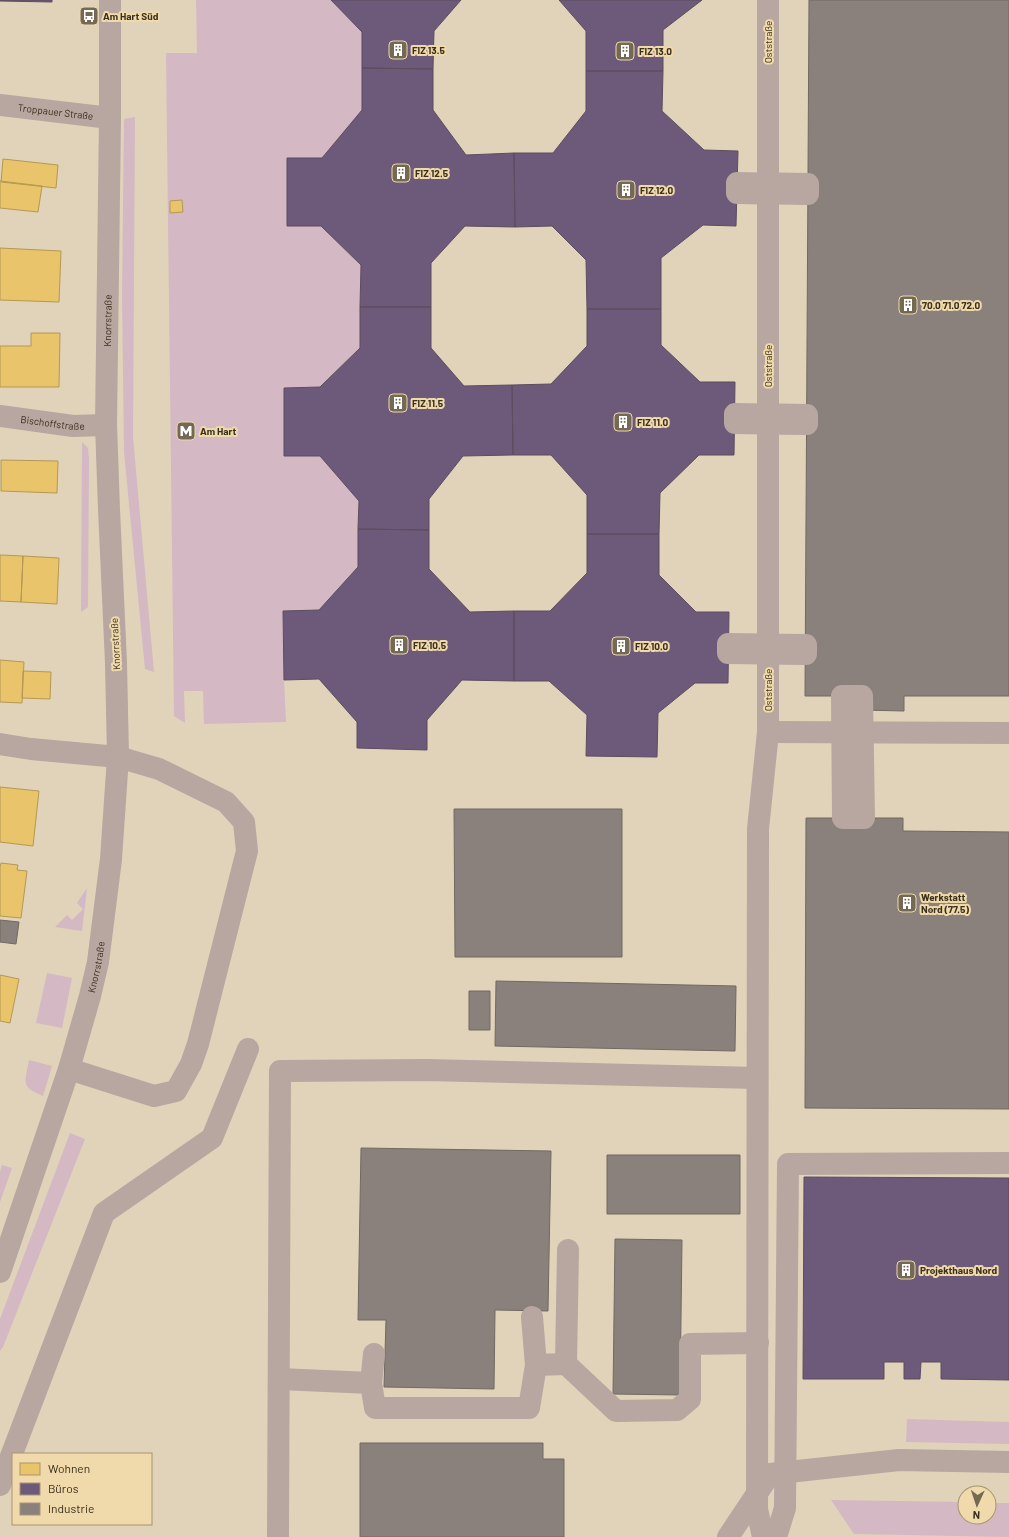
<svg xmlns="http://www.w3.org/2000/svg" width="1009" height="1537" font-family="Barlow,sans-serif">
<rect width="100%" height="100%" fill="#e0d3ba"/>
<path fill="#d4b8c4" d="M196,0H331L362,32V110L322,158H287V226H321L361,265L360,348L320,387L284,388L285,456H320L359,501L358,567L284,680L286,722L204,724L203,691H184L185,723L174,716L166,53H197Z
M135,117L133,437L154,672L145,669L124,452L122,296L124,119Z
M82,442L88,448L89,459L88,607L81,612Z
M87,888L82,931L55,927L67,915L72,920L83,909L77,903Z
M47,973L72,978L62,1028L36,1023Z
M29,1060L52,1066L43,1096C20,1087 25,1082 29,1060Z
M70,1133L85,1139L3,1347L0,1351V1319Z
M2,1165L12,1168L0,1202V1172Z
M907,1419L1009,1422V1444L906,1442Z
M831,1500L965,1502V1517H989V1503H1009V1537L854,1534Z"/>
<path fill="#e9c46a" stroke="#b49853" d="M3,159L58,165L56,188L1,182Z
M0,181L42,186L38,212L0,208Z
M182,200L183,212L170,213V201Z
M0,248L61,251L59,302L0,300Z
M31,333H60L59,387H0V346H31Z
M1,460L58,461L57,493L1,491Z
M0,555L23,556L21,602L0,601Z
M23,556L59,558L57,604L21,602Z
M0,660L24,662L22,703L0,702Z
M23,671L51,672L50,699L22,698Z
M0,787L39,791L33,846L0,842Z
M1,863L18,865L17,870L27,871L21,918L0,916V867Z
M0,975L19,979L10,1023L0,1021Z"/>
<path fill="#6d597a" stroke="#5d4d5e" d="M0,0H52V2L0,1Z
M331,0H461L434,31L433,69L362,68V32Z
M559,0H702L663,30V71H586V31Z
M362,68L433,69V110L466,155L514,153L515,227L465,226L431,263V307H360L361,265L321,226H287V158H322L362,110Z
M586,71H663L662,111L704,150L738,151L736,226L703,225L661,258V309H587L586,260L552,226L515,227L514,153H553L586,111Z
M360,307H431V348L464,386L512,385L513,455L463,456L429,499V530L358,529L359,501L320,456H284V388L320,387L360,348Z
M587,309H661V345L700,382H735L734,455H699L660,493L659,534H587V495L551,455H513L512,385L551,384L587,346Z
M358,529L429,530V569L470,612L514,611V681L462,680L427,720V750L357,748V722L319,679L284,680L283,611L319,610L358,567Z
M587,534H659V575L696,612H729L728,683H695L658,713L657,757L586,756L587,715L549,681H514V611H550L587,573Z
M804,1177L1009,1178V1380L941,1379V1362H921L920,1379H904V1362H884V1379H803Z"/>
<path fill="#8a817c" stroke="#726960" d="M809,0H1009V696H904V711L862,710V696H805Z
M454,809H622V957H455Z
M806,818H903V831L1009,832V1109L805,1108Z
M0,920L19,922L16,944L0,942Z
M496,981L736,986L735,1051L495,1046Z
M469,991H490V1030H469Z
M361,1148L551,1151L548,1311L495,1310L494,1389L384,1387L386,1320H358Z
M607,1155H740V1214H607Z
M615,1239L682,1240L680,1395L613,1394Z
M360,1443H543V1459H564V1537H360Z"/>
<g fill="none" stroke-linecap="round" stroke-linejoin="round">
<g stroke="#b8a6a0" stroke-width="22">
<path id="s1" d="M0,105L110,118"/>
<path d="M737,183L808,184V194L737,193Z"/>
<path d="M735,414L807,415V424L735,423Z"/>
<path id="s2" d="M0,416L73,426L106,425"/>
<path d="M728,644L806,645V654L728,653Z"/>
<path d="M842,696H862L864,818H843Z"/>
<path d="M768,732L1009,733"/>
<path d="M0,744L31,749L118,757L159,769L226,802L244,822L247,851L198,1044L191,1064L176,1091L154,1096L69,1069"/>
<path id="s3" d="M0,1272L69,1069L90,996L98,962L111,859L118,757L116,663L109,509L106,425L110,118V0"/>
<path d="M532,1317L536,1365"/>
<path d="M566,1364L568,1250"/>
<path d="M279,1379L371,1383L375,1408H529L536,1365L566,1364L616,1411L677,1410L690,1399V1344L758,1343"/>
<path d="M371,1383L374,1354"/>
<path d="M0,1485L104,1213L212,1138L248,1049"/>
<path d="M278,1537L280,1071L427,1070L757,1078"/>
<path d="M728,1537L770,1474L899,1460L1009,1462"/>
<path d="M763,1537L757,1509L758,829L768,732V0"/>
<path d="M776,1537L785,1508L788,1164L1009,1163"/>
</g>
</g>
<defs>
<symbol id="bus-square" viewBox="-11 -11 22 22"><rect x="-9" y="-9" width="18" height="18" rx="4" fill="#736954" stroke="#f0d9aa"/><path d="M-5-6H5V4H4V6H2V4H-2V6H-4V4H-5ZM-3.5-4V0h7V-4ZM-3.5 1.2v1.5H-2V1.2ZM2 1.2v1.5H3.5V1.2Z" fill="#fff"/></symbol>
<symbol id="building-square" viewBox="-11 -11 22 22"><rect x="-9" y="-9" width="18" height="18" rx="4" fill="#736954" stroke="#f0d9aa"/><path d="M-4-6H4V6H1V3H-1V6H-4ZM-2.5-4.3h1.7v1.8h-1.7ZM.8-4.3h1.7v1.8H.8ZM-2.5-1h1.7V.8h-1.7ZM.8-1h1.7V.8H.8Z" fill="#fff"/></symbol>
<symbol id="metro-square" viewBox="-11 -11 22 22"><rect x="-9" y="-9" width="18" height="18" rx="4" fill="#736954" stroke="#f0d9aa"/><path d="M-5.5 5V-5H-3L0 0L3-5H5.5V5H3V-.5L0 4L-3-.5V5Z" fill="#fff"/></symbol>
</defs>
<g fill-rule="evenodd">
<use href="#bus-square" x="78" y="5" width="22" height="22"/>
<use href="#building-square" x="387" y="39" width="22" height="22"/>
<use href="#building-square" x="614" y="40" width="22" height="22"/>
<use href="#building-square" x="390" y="162" width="22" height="22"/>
<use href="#building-square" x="615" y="179" width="22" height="22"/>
<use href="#building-square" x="897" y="294" width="22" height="22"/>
<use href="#building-square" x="387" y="392" width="22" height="22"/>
<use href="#building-square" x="612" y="411" width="22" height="22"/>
<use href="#metro-square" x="175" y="420" width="22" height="22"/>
<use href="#building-square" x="388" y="634" width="22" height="22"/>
<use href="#building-square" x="610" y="635" width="22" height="22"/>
<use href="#building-square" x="896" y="892" width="22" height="22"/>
<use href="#building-square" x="895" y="1259" width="22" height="22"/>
</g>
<g text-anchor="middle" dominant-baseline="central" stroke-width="4" stroke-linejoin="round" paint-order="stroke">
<g font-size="10" font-weight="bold" fill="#39301d" stroke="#f0d9aa" text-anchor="start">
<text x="103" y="16">Am Hart Süd</text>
<text x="412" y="50">FIZ 13.5</text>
<text x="639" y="51">FIZ 13.0</text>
<text x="415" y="173">FIZ 12.5</text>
<text x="640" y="190">FIZ 12.0</text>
<text x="922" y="305">70.0 71.0 72.0</text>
<text x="412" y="403">FIZ 11.5</text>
<text x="637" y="422">FIZ 11.0</text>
<text x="200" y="431">Am Hart</text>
<text x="413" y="645">FIZ 10.5</text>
<text x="635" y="646">FIZ 10.0</text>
<text x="921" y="897">Werkstatt<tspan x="921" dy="12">Nord (77.5)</tspan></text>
<text x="920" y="1270">Projekthaus Nord</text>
</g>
<g font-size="10" fill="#39301d" stroke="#f0d9aa">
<text transform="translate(768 42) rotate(-90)">Oststraße</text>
<text stroke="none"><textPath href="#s1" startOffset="56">Troppauer Straße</textPath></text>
<text stroke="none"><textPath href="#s3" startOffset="968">Knorrstraße</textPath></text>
<text transform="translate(768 366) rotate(-90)">Oststraße</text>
<text stroke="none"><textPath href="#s2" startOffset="53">Bischoffstraße</textPath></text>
<text transform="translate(115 644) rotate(-93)">Knorrstraße</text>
<text transform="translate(768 690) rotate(-90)">Oststraße</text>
<text stroke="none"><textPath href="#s3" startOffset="320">Knorrstraße</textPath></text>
</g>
</g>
<rect x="12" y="1453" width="140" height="72" fill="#f0d9aa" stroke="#a79572"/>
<rect x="20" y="1463" width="20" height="12" fill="#e9c46a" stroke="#a79572"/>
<text x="48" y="1473" font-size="12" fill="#39301d">Wohnen</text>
<rect x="20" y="1483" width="20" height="12" fill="#6d597a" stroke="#a79572"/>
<text x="48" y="1493" font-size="12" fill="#39301d">Büros</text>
<rect x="20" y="1503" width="20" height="12" fill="#8a817c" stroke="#a79572"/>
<text x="48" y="1513" font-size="12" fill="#39301d">Industrie</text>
<g transform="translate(977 1505) rotate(183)"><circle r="19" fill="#f0d9aa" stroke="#a79572"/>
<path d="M0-3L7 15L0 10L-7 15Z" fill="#736954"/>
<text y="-6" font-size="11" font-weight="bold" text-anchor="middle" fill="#39301d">N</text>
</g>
</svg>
